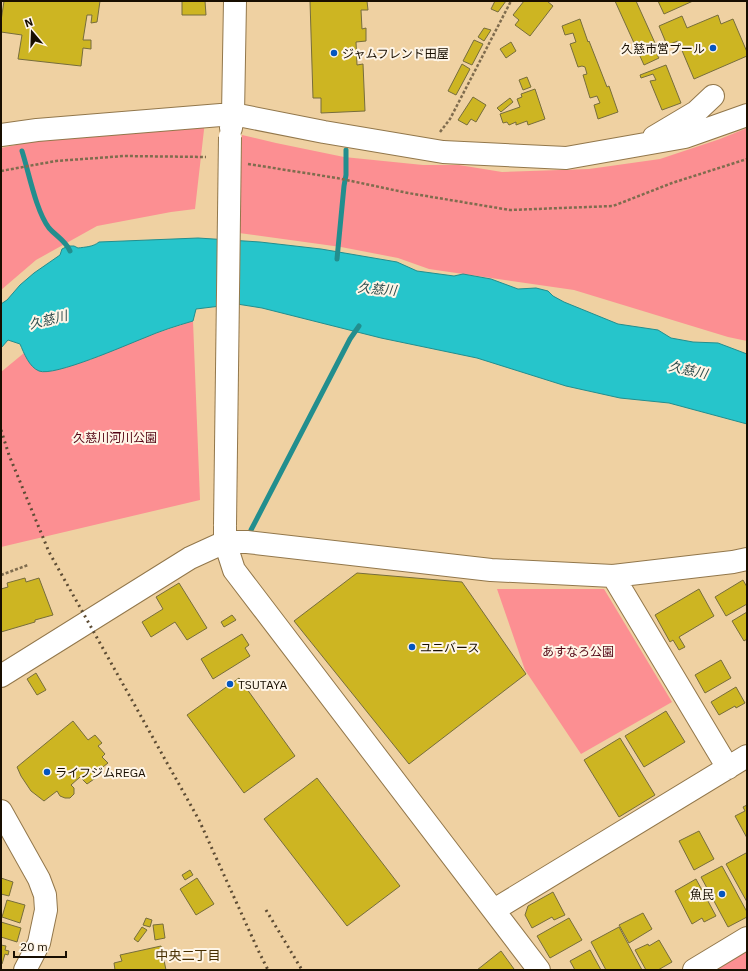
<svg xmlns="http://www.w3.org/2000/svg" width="748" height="971" font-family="'IBM Plex Sans','Noto Sans JP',sans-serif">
<rect width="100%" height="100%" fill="#efd1a2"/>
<path fill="#fc8f92" d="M205,121L195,209L171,212L97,226L36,260L1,290V148L66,135Z
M747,128V341L728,337L574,290L429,269L398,258L341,247L239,233L242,135L276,143L344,157L423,165H459L502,172L589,169L660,159L720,139Z
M193,321L200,500L1,547V372L24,353L31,364L47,372L92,359L145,337Z
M497,589H604L672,702L581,754L525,670Z
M747,946V970H707Z"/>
<path fill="#26c5cb" stroke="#228e8e" d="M198,238L260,242L321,249L397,262L417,271L454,276L463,274L491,279L518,289L536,288L548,291L553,296L564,302L618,324L658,330L671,338L693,342L718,343L747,354V424L669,403L620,398L566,386L477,358L381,338L262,308L237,304L196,309L193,321C176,326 160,331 144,338C126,345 54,377 39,371C29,367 24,353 20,344L8,340L1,348V304L7,300L20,285L34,273L60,255L62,249L68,246H74L78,248C85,247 93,247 99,242Z"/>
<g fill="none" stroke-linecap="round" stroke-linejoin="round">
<path stroke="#228e8e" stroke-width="5" d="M22,151C29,173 36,211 49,228C56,236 66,241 70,251
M337,259L344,186L346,175V150
M251,530L350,339L359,326"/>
</g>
<path fill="#cdb522" stroke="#776d3c" d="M4,1H100L97,22L91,23L92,15H87L83,40H91V49L83,48L81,66L18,59L22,35L1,32V21Z
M182,1H205L206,15H182Z
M310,1H367L368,10H361L362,29L366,28V41L356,42L357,65L363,64L365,111L321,113V98H313Z
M495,1H506L498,12L491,9Z
M524,1H547L553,6L530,36L515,25L519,20L513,15Z
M615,1H636L660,54L657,55L659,58L644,65Z
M658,1H693L664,14Z
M718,15L721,24L733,19L747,52V56L694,79L678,41L667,45L659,26L682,16L687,28Z
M580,19L588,42L589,41L607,87L609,86L618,112L598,119L594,105L600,103L597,96L590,98L583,75L587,74L585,67L582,66L578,67L570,44L576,42L573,33L565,35L562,26Z
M484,28L491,30L484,41L478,37Z
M474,40L483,44L472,65L463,61Z
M511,42L516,51L506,58L500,49Z
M462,64L470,69L456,95L448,91Z
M666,65L681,103L662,110L650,81L656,80L653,74L641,78L640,75Z
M527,77L531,87L523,90L519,80Z
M535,89L545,119L528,125L527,121L516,125V122L509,125L507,122L503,123L500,114L520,107L517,99L522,97L521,94Z
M473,97L486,105L476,122L471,119L467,125L458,120Z
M510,98L513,102L501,112L497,108Z
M357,573L462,582L526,674L409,764L294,621Z
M25,578L26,582L39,578L53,615L35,620V622L1,632V589L8,587L7,583Z
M743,580L747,587V604L726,616L715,597Z
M179,583L207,628L187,640L175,622L151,637L142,622L163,609L156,597Z
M699,589L714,616L679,637L685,647L679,650L673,640L670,642L655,615Z
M747,612V639L744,641L732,621Z
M232,615L236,620L224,627L221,622Z
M242,634L249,645L245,648L250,656L213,679L201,659Z
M721,660L731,678L705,693L695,675Z
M36,673L46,690L37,695L27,679Z
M239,678L295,756L244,793L187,715Z
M736,687L745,703L736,708L735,706L719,715L711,702Z
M666,711L685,742L644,767L625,736Z
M73,721L88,740L95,735L102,743L98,746L105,754L102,757L108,763L94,774L97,777L87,784L80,777L71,785L74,788V794L70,798H65L60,796L57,791L44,801L31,791L21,776L17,767Z
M620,738L655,795L619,817L584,760Z
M317,778L400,886L347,926L264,819Z
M747,805V838L735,816L745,811L743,807Z
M699,831L714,859L694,870L679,841Z
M746,853L747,854V902L726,864Z
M722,866L747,912V917L728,927L701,877Z
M190,870L193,875L185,880L182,875Z
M1,878L13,882L9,896L1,894Z
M197,878L214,904L196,915L180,889Z
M696,879L716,916L704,922L702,918L692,924L675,891Z
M553,892L565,915L554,920L552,917L532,928L525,915L528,906Z
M7,900L25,905L20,923L2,917Z
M643,913L652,929L629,943L619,925Z
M146,918L152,920L150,927L143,925Z
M569,918L582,940L550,958L537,936Z
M1,922L21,928L17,942L1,937Z
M163,924L165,938L155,940L153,925Z
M142,927L147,930L138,942L134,939Z
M619,927L642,970H606L591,942Z
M659,940L672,962L658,970H646L635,950L648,944L649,946Z
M1,945L6,946L5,950L9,951L8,955L5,954L2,964H1Z
M161,946L166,970H115L114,963L122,961L120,955Z
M590,950L601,970H575L570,961Z
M501,951L514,969L512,970H477Z"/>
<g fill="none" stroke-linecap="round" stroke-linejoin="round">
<defs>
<path id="minor" d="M231,128L233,114L235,1
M1,135L37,130L233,114L324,132L443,152L566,158L685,137L747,115
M654,137L696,112L713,96
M225,528V542L234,570L539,970
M613,576L728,768
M1,676L190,558L225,542H247L491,570L613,576L733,562L747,559
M1,811L39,879L45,895L46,910L39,943L25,970
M494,910L747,756
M694,970L747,938"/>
</defs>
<use href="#minor" stroke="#92774b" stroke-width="24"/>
<path stroke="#7f6c4e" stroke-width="2.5" stroke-dasharray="3 2" stroke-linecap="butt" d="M440,132L450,119L511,1
M248,164L337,178L408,193L510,210L613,206L672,183L747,159
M1,171L56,161L124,156L206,157
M1,575L28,565"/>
<use href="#minor" stroke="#fff" stroke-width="22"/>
<path stroke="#5d4c34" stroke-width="3" stroke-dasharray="2 4" stroke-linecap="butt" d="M1,430L9,455L49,552L199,820L258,950L268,970
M266,910L302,970"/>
<defs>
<path id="minor-bridge" d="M225,525L230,137"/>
</defs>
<use href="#minor-bridge" stroke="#92774b" stroke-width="24" stroke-linecap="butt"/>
<use href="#minor-bridge" stroke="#fff" stroke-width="22"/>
</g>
<g fill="#0556c0" stroke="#fef5e7" stroke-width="1.5">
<circle cx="713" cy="48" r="4"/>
<circle cx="334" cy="53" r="4"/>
<circle cx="412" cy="647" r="4"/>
<circle cx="230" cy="684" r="4"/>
<circle cx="47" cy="772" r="4"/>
<circle cx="722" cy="894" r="4"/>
</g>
<g text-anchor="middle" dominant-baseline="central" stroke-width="4" stroke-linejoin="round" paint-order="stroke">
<g font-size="12" fill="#180e00" stroke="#fef5e7" text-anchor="start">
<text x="705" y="48" text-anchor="end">久慈市営プール</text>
<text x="342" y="53">ジャムフレンド田屋</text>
<text x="420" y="647">ユニバース</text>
<text x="238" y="684">TSUTAYA</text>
<text x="55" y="772">ライフジムREGA</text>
<text x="714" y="894" text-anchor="end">魚民</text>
</g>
<g font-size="12" fill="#530413" stroke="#fef5e7">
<text x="115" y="437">久慈川河川公園</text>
<text x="578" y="651">あすなろ公園</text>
</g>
<g font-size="13" font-style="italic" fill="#2c4a4b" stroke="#fef5e7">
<text transform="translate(377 289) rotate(5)">久慈川</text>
<text transform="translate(48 320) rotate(-14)">久慈川</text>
<text transform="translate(688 370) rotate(12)">久慈川</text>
</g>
<g font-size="13" fill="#462e00" stroke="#fef5e7">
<text x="188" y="955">中央二丁目</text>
</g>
</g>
<rect width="748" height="971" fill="none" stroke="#180e00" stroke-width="4"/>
<g transform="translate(32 32) rotate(341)" stroke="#fef5e7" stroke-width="3" paint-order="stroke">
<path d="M0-3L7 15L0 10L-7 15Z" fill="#180e00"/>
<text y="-6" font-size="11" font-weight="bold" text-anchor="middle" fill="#180e00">N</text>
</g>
<path d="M14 951v6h52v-6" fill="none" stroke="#180e00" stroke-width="2"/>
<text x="20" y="951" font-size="12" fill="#180e00" stroke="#fef5e7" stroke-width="3" paint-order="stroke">20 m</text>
</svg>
